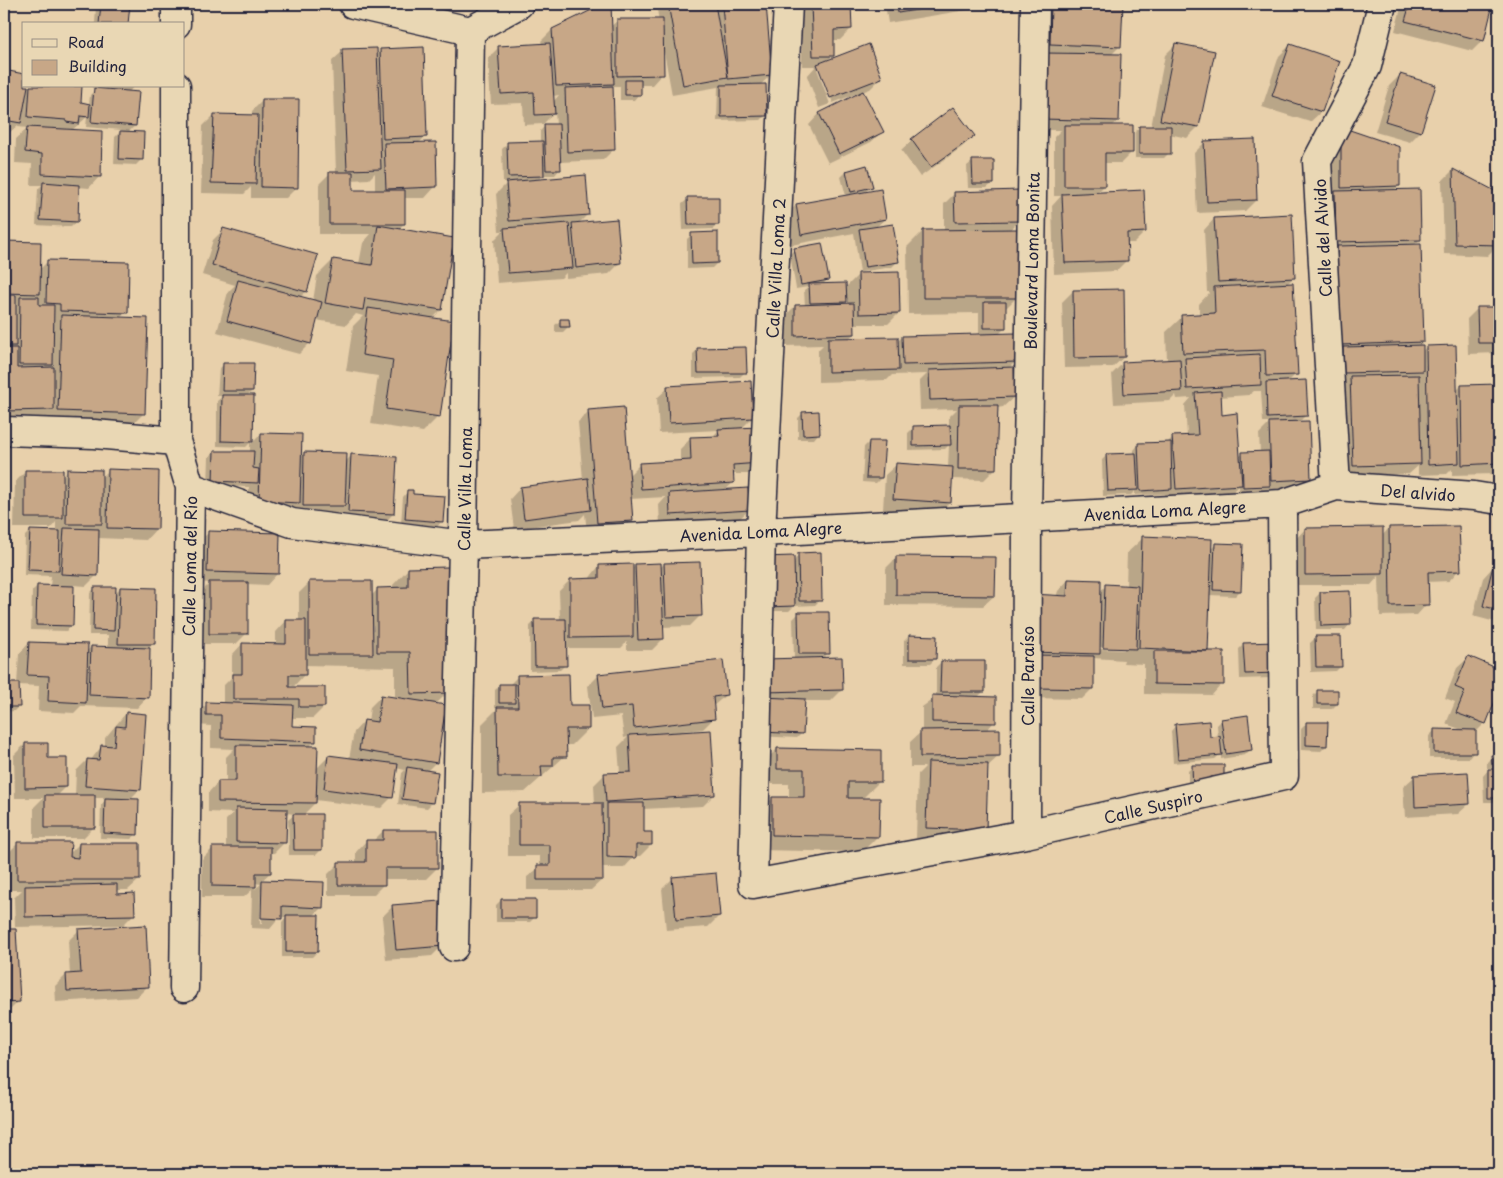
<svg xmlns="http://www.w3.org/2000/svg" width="1503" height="1178" font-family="'Playpen Sans',sans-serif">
<rect width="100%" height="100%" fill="#e8d0ab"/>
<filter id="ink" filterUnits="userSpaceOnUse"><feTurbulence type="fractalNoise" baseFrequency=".02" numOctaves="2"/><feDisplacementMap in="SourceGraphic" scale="10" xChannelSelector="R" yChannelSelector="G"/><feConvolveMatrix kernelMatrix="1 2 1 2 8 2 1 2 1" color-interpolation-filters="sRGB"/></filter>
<g filter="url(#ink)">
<path fill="#0003" fill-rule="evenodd" d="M96,4H129L127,24H95Z
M607,4H609L610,27L617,21H659L656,4H765L771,75L759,86L766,115L761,120L717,121L718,87L672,95L663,46L662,74L652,85H639V94L634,100H620V86H612L614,149L603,160L560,162V169L555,175H544L538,180L588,214L578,224L620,263L609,274L566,278V273L561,278L497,283L494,240L503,231H499L496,194L508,182H503L502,149L507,144L540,142V131L545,126L556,125L555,112L543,124L524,125L523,103L491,104L488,58L499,47L542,44L541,41L552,30ZM559,95L553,102V96Z
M808,4H850L851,29L840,40H833V55L827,61L881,78L870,89L862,92L882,132L871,142L828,163L809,125L819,114L856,96L855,94L833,103L820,69H817L830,104L819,108L807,76L816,66H802L801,11Z
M885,4H979L973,9L888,23Z
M1041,4H1122L1120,46L1111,55L1118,121L1112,126L1132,152L1121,163H1104V186L1096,194L1145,232L1134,243H1126L1127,260L1116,271L1054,274L1052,206L1061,196H1054V137L1061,130H1032Z
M1402,4H1492L1483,40L1472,51L1395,31Z
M1176,44L1213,52L1198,127L1187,138L1169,134V153L1164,158H1135V132L1140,127H1151L1165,55Z
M1290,45L1338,61L1321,112L1310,122L1262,107L1279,56Z
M381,50L425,137L419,143L435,187L425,198H404V224L397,230L441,310L432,319L439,416L423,432L371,424L378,376L346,371L353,326L363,316L356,314L346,325L316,320L310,343L299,354L217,332L228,292L235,285L202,275L213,240L224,229L306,292L300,297L313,301L317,276L333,260L359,264L363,243L371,234H319V184L330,173H336L332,61L343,51L376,55ZM375,173V192H351V180L369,179Z
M4,71L24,75V86H81L80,104L89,105L90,95L96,89L92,88L93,86H134L128,93L135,126L128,132L143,133L141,160L136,165L114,164L115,137L122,130L86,127L87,117L71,131L99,177L89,188L78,187L76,222L71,227L36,225L38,189L42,185H31L32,164L15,163L16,139L28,128L18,127V125L9,133L4,132Z
M1400,75L1420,132L1410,142L1375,132L1389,86Z
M263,100L297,187L286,198H251V187L244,194L201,193L203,126L214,115L252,116V111Z
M1341,128L1399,186L1393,191L1420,240L1414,245L1423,342L1418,347L1422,352L1426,347L1456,391L1461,386L1499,385V470L1496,474L1452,475V469L1447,474L1418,475V466L1409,474L1343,476L1340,388L1345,383H1334L1326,252L1331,139Z
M973,136L962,147L920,177L901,150L912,140Z
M1205,142L1256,200L1245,211L1197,213L1194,153Z
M973,161L993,183L987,188H968L967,166Z
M1453,170L1499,195L1498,245L1487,256L1444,254L1442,181Z
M846,172L871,186L865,193L885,219L876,227L897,262L892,267L860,272L854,233L791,245L786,216L796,205L846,196L841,177Z
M955,193L1019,221L1010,230L1017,297L1005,309V328L998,335L1015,362L1008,369L1014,397L1003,407L997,408L995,469L984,480L951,479L950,502L939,513L883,510L885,475L896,465L948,468L949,445L945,449L908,450V433L913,428L949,426V417L957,409L920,410L919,382L927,374L892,375L887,380L818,382V350L823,345L785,346L784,317L795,306H805L804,290L808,287L796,289L790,254L795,249L828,279L822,285L845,288L858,275L899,313L888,324H853L854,334L848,339L897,342L902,337L979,335V313L908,314L907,247L923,231H944V204ZM848,299V305H842Z
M688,199L718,224L713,229L683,230L682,204Z
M1214,219L1294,277L1287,284L1296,374L1288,382L1306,415L1299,422L1310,479L1299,490L1239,492V486L1230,495L1166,500L1165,494L1135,495V491L1131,495L1103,496L1102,460L1107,455H1134V450L1139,444L1167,443L1173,437L1187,436L1185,405L1191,398L1177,399L1176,395L1170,401L1114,404L1112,374L1123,363L1167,361L1166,332L1182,317L1199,316V304L1210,292H1207L1204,230ZM1254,391H1261L1263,422H1271L1259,434L1260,452L1243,453L1239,457L1221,416L1220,397L1249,395Z
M692,234L717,263L712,268L687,269V239Z
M4,242L40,243L39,270L47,262L126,312L120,318L144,413L128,429L4,421Z
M1073,291L1124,357L1113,367L1064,368L1062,302Z
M1478,308H1499V353L1468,354L1467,319Z
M561,320L568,327L563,332H555V325Z
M698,349L745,372L740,377L693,378V354Z
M224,364L252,391L247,396H253L251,444L261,434L300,457L304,453L345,462L352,455L393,514L382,525L338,522L339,511L333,517L292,516L293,508L288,513L248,512L249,487L208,486L209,457L214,452L250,453V443L246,447L217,446V401L223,396H217L219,369Z
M668,388L752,418L741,429L758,463L748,474H732L733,483L725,490L749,510L738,520L660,525L659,505L666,497L630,499L632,520L621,531L587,533L585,514L579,520L514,529L510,499L520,488L583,480L578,422L589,411L629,475L640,464L680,461V449L691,438L712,437L719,430L659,433L657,398Z
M803,413L819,433L814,439H798V418Z
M869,442L881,478L876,483L862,482L864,447Z
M26,471L62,477L68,471L101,478L108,471L156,529L146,540L98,538L97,575L86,586L73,585L72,626L66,631L31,630L32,591L37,586L50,587L51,576L24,575L25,536L30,531L56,532V522L51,528H14L15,482Z
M408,491L442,521L437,527L401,524L403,497Z
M1389,528L1459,570L1449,581L1427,582V604L1417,615L1380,616L1379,576L1371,585H1295V540L1305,529L1382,536Z
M209,532L277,574L267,585L247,584V633L236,644H199V594L210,583L197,582L198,543Z
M1143,538L1210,550L1216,544L1240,591L1235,596L1208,595L1207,650L1204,652L1222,684L1212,695L1144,694V664L1123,663L1124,660L1093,658L1092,689L1082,699L1026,698L1058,591L1068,580L1100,591L1106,586H1126L1127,553ZM1096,647L1124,648V650L1096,649Z
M799,554L820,600L815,605L794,606L789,611H760Z
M897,557L994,596L983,606L886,605V568Z
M664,564L701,615L690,626L662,627L663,639L652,650H627V642L621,648H565V665L560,670L530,671V626L535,621L560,620L559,591L570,580H588L599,566L632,569L635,566L660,568Z
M1493,567L1499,569V623L1473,616L1483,578Z
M408,569L448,692L436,704V762L427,771L437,773L432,803L427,808L398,804L402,773L405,770L396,768L392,797L381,808L315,800V803L303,815L321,850L316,855H289L288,820L295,814L286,813L285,842L274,853H270V873L261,881L322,883V907L313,916L317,952L312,957H282V922L286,917H280L270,929L251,928L252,890L244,897H202V859L213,848H226V820L233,813L208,812V793L218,782H226V757L234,749L211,748V726L196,725V714L207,704H223V686L232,677V655L242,644L276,645V632L286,621H299V593L310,582L371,596L378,589H393V585ZM304,665L395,667V698L381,696L370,707L368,722L364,721L354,732L349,759L329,756L316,769L309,747L315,741L290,727L291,718H313L324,707L288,689V685L294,686L304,675ZM255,883L261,884L255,889ZM261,891H263L262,924H260Z
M95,588L114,594L120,588L153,644L149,648L147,697L137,708L81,706L74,713L38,711L39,686L18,685L19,706L14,711L4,712V679H8V684H17L19,654L29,643L87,651L91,647L108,648V635H89L90,593Z
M1320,593L1350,624L1345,630H1316L1315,598Z
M798,614L828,653L823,658L842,690L831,701H804L802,733L797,738L757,736L765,660L794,659L793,619Z
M909,636L935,659L930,664H904V641Z
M1316,637L1341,666L1336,671L1311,672L1310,643Z
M1276,643L1271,678L1240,679L1239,649L1244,644Z
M1468,658L1499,670V688L1485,723L1474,734V752L1469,758H1429V736L1435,730L1465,731L1446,724L1455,702L1445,698L1457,668Z
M941,662L984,691L977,698L994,722L986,731L999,756L988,766L974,841L916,838L918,774L925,767H910V742L922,731V707L936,697V667Z
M599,675L726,695L713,706L714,718L703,729L683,731L714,795L703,806L643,809V833L651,845L640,856H635L624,868H601L602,880L591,890H527V877L540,867V856H508V815L519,805H595L594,785L605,774L620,773L618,747L628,737L624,738L621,716L592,719L588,686Z
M518,676L568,707L588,729L572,745H565V756L525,792L482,793V724L498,708H495V690L500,685H509Z
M1318,691L1337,704L1332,709H1313V696Z
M126,713L140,789L129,800L137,834L131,839L100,838L101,805L107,798H94V827L83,838H34V807L43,798H15L14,755L25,744L47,759L66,787L57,796H75L76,771L87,760L90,761L101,747H105V738Z
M1222,720L1250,750L1245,755L1221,759V754L1215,759L1173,763L1171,731L1176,725L1209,739L1218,738L1217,725Z
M1306,724L1326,746L1321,751L1301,750V729Z
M777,749L879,782L862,799L878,836L862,852L756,850L757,814L773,798H789V784H761V765Z
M1499,756V767L1487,768V762L1492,757Z
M1193,766L1223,775L1188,794V771Z
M1488,770H1499V802H1484L1483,776Z
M1414,777L1469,804L1458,814L1405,817L1403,787Z
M383,831L437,868L426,879H384V884L373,895H328V874L339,863H356V852L366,841H373Z
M18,843L69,854L79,844L139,880L128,890H116V895L134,914L123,925L15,927L14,898L22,890H7V854Z
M673,878L719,916L708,927L666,930L662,889Z
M501,900L535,917L530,922H496V905Z
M393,906L443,945L432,956L386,960L382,917Z
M15,930L19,1001L8,1012H4V931Z
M79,930L148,986L137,997L56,1002L55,986L66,975H70L68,941Z"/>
<path fill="#c7a787" stroke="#22223b" d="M101,4H130L128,24H99Z
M604,4H611L614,84L556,86L552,29Z
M668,4H715L728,77L683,85Z
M722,4H766L772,75L728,79Z
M811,4H851L852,29L834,30V56H813Z
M897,4H954L898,13Z
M1051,4H1123L1121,47L1050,44Z
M1410,4H1493L1484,41L1405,21Z
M617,19H663L664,75L617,76Z
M550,43L555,114L535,115L534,92L501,94L498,46Z
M1175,43L1215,51L1199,127L1160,120Z
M869,44L882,78L830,98L817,64Z
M1290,44L1340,61L1322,112L1272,96Z
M424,47L427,137L383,139L380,49Z
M377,48L381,169L347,170L342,49Z
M1044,53L1121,54L1119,121L1042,119Z
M4,70L24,74V86H28L21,123L4,120Z
M1400,74L1436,85L1421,132L1385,121Z
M625,80H641V95H625Z
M766,84L767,116L721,117V85Z
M30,86H82L81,102L90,104L89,117L80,116L79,124L66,122V120L28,117Z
M613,86L615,150L567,152L565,88Z
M94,88L139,92L136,126L91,122Z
M863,91L884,132L839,154L819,113Z
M262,99H299L298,188L261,187Z
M953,107L975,136L931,167L911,139Z
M214,114L258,115L256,184L211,183Z
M544,124H559L561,170H546Z
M1064,125H1133V153H1105V186H1064Z
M1139,126H1171V154H1139Z
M27,127L102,131L101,177L42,174V154L25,152Z
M1341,127L1400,147V186L1341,188Z
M120,131L144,132L143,160L119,159Z
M1255,139L1257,200L1207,202L1204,141Z
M543,141L544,176L508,177L507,142Z
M436,142L437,187L386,189L384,143Z
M972,160H994V184H973Z
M867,165L873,187L851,192L846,171Z
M1453,169L1499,193V245L1455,244Z
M329,172H353V190H405V224H329Z
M586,175L589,215L509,221L506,182Z
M43,182L79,185L78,222L40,220Z
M881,189L886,219L801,235L796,204Z
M1420,189L1421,240L1336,242L1335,191Z
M1020,190V221L955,222L954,192Z
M1144,190L1146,232L1127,233L1128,261L1065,263L1062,194Z
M687,197H719V225H688Z
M1292,214L1295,278L1218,282L1214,218Z
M617,219L621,263L576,268L572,223Z
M569,223L573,268L508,273L504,228Z
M893,224L899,262L865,267L859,229Z
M378,225L454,238L442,310L365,298L363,310L325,303L333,259L372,265Z
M223,228L318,255L307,292L212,265Z
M1017,229L1018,298H923V230Z
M718,232V263L692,264L691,233Z
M4,241L41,242L40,294L4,293Z
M822,243L829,280L801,285L794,248Z
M1421,244L1424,342L1340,345L1337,246Z
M47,260L129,262L128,313L60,311V304L46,303Z
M899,272L900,313L859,314L858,273Z
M238,280L322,302L311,344L227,321Z
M846,283L847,302L810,303L809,284Z
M1293,283L1298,375L1266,376L1265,350L1183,353L1181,315L1215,313L1214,287Z
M1124,289L1125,357L1074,358L1073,290Z
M4,295H16V346H4Z
M20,297H39V305H54L53,365H19Z
M984,302H1006V328H984Z
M854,303L855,334L795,336V305Z
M1477,307H1499V343H1478Z
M368,308L454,321L440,417L386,409L393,360L362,355Z
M61,315L148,318L145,414L58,411Z
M560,319H569L570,327H560Z
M1016,333L1017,362L903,365L902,336Z
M898,337L899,370L828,372V338Z
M1423,345V371L1344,373L1343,347Z
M1456,345L1459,463L1428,465L1426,346Z
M746,347L747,373H698L697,348Z
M4,348H17V368L54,367V410L4,411Z
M1260,354L1261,385L1187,389L1185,358Z
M1180,359L1182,391L1124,394L1122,362Z
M223,363H254L253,391H222Z
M1014,367L1015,397L930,400L929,370Z
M1419,375L1421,464L1353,466L1350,376Z
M1306,380L1308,416L1267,418L1266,382Z
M751,381L753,418L669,423L667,386Z
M1499,384V463L1462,465L1461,385Z
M1221,391L1222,415L1237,413L1242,485L1176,489L1172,436L1198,435L1195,393Z
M222,395H254L253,442L221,441Z
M959,405H998L996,469H958Z
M624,407L633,521L597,523L588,410Z
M819,411L820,434L803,435L802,412Z
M1309,421L1311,479L1271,481L1269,422Z
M950,425L951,445L913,446V426Z
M757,427L760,463L733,465L734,483L641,489L639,463L691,460L690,437L719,436L718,429Z
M261,433L302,434L300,503L259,501Z
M869,441H885L882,478H866Z
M1171,442L1172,489L1140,491L1138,443Z
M214,451H254L253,468L259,469L258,483L213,481Z
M1269,451L1270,486L1243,487L1242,452Z
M304,452L347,453L345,506H303Z
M1136,453L1138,490L1108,491L1106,454Z
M351,454L397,457L394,514L348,512Z
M896,463L953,467L951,503L893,499Z
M67,469L102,470V524H66Z
M108,469L159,471L158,529L107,528Z
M25,470H63V518H25Z
M588,478L591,510L524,519L520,487Z
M748,488L750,510L670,515L669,493Z
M407,490H413V494L445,496L443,522L405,519Z
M1459,526L1461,571L1428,572L1429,605L1390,606L1389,527Z
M1383,527V574L1305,575V528Z
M64,528L99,529L98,576L61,574Z
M30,530L60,531L59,571L28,570Z
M208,531L280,533L279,574L207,572Z
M1142,536L1212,539L1208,651L1139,648Z
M1215,543L1243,544L1241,591L1213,590Z
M821,552L822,601H799L798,553Z
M794,556L795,606L765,607L763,557Z
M896,556L996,557L995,596L896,595Z
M700,562L702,616L666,617L664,563Z
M661,563L664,639L638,640L635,564Z
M633,564V637L570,638V579L599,578V565Z
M1493,566L1499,567V610L1483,606Z
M448,567L449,693L411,694L410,652H377V588L408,587V568Z
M1068,579L1101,580L1100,654L1030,652L1032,594L1067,596Z
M309,581H372L373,654H309Z
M209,582H248V634H209Z
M1105,584L1138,586L1136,649L1103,648Z
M37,585L74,586L73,626L36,625Z
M94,587H116L114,631L93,630Z
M120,587L156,588L155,644H118Z
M1350,591L1351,625L1321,626L1320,592Z
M798,612H829L830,654H799Z
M534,619H566L567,666H535Z
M286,620H306V675H289V687H325V707H299V699H233V674H242V643L286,644Z
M909,635L937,636L936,659H909Z
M1315,636H1341L1342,667H1316Z
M29,642L88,644L86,703L48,701L49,676L27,675Z
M1277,642L1278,673L1245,674L1243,643Z
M91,646L150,648L149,698L89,695Z
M1154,651H1224V685L1154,684Z
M1036,655L1094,656V689L1036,688Z
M1468,656L1499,669V691L1486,724L1456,713L1465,691L1455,687Z
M842,657L843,690L765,692L764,659Z
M723,660L727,695L713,697L715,719L634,728L632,706L602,709L598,674Z
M941,661H985V692H940Z
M569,674L570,705H589V729H566L567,757H553V766H541L542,777H498L497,707H518L517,675Z
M4,678H9V683H19L20,707H4Z
M499,684H515V703H499Z
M1317,690H1338V704H1317Z
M381,695L446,705L437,763L359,750L364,720L377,722Z
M932,695L996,697V723L932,722Z
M763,697L805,699L803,734L762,732Z
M206,702L293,705L292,726L316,727V742L221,738V715H206Z
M126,712L146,714L141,790L85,786L87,759L99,760L101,745L114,746L116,726L125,727Z
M1248,715L1252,750L1226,754L1221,719Z
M1209,721L1210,737L1220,736L1222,755L1178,759L1175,724Z
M1306,722H1328L1327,746L1306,745Z
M1000,729V756L920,757V730Z
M1434,729L1476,730V753H1434Z
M711,730L715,795L606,802L604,773L631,772L629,735Z
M25,743H48V758H67V787L25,788Z
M236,745L318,746L316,803L218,802V781H236Z
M777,748L881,750V782H848V798H880L879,837L772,835V797H804V769H777Z
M328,755L398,764L393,798L324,789Z
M1491,755H1499V763L1492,764Z
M928,762L988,764L986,830L926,828Z
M1192,765H1224V776L1211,777L1212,790H1193Z
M407,767L438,772L433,803L402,799Z
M1488,769H1499V798H1488Z
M1468,772L1470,804L1415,807L1414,775Z
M45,795H95V828H45Z
M105,798L139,799L138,835L104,833Z
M519,803H602L603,880H537V865H550V845H519Z
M607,803H644V832H652V845H636V858L607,857Z
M236,808L287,809L286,843L236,842Z
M293,814H322V850H294Z
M383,830H438V868H385V885H338V862H366V840H383Z
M17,842H71L70,857L78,858L79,843H140V880H17Z
M212,847H271V873H256V887L212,886Z
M716,873L720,916L676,920L672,877Z
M262,880L324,882L323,908L282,906V919L261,918Z
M117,884V894L134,893L135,915L25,917V886Z
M501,899H536V918H501Z
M440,901L444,946L396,950L392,905Z
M286,915H319L318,952H286Z
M146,925L149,987L67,991L66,974L81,973L78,929Z
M4,929H16L20,1002L4,1003Z"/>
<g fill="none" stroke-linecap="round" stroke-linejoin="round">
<defs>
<path id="minor" d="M176,4V24
M353,4L470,31L519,4
M788,4L761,532L753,884L1026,834L1284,776L1282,504
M176,86V441L190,487L184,988
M4,431L94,434L176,441
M1336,486L1317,161L1367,66L1382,4
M190,487L292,523L463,545L761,532L1282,504L1336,486L1474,496L1499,500
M1026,834L1027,518L1035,4
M454,947L463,545L470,31"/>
</defs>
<use href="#minor" stroke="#22223b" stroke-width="31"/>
<use href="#minor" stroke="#e9d7b4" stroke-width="28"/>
</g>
</g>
<g text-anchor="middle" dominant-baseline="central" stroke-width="5" stroke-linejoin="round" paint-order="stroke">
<g font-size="16" fill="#22223b" stroke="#e9d7b4">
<text transform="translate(1322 238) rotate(-93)">Calle del Alvido</text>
<text transform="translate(1031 261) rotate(-89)">Boulevard Loma Bonita</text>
<text transform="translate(775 268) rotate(-87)">Calle Villa Loma 2</text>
<text transform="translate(464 489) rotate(-89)">Calle Villa Loma</text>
<text transform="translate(1418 492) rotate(4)">Del alvido</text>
<text transform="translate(1165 510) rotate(-3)">Avenida Loma Alegre</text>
<text transform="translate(761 531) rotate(-3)">Avenida Loma Alegre</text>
<text transform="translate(189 566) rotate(-89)">Calle Loma del Río</text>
<text transform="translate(1027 676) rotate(-90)">Calle Paraíso</text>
<text transform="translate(1153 806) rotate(-13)">Calle Suspiro</text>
</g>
</g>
<rect width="1503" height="1178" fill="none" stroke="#e9d7b4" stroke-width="20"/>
<rect x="10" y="10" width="1483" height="1158" fill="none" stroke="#22223b" stroke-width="2" filter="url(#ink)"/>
<rect x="22" y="22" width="162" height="65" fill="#e9d7b4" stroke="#998f84"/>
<rect x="32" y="39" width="25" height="8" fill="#e9d7b4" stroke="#998f84"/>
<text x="68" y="48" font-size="15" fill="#22223b">Road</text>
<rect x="32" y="60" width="25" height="15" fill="#c7a787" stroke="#998f84"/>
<text x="68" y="72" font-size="15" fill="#22223b">Building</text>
</svg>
